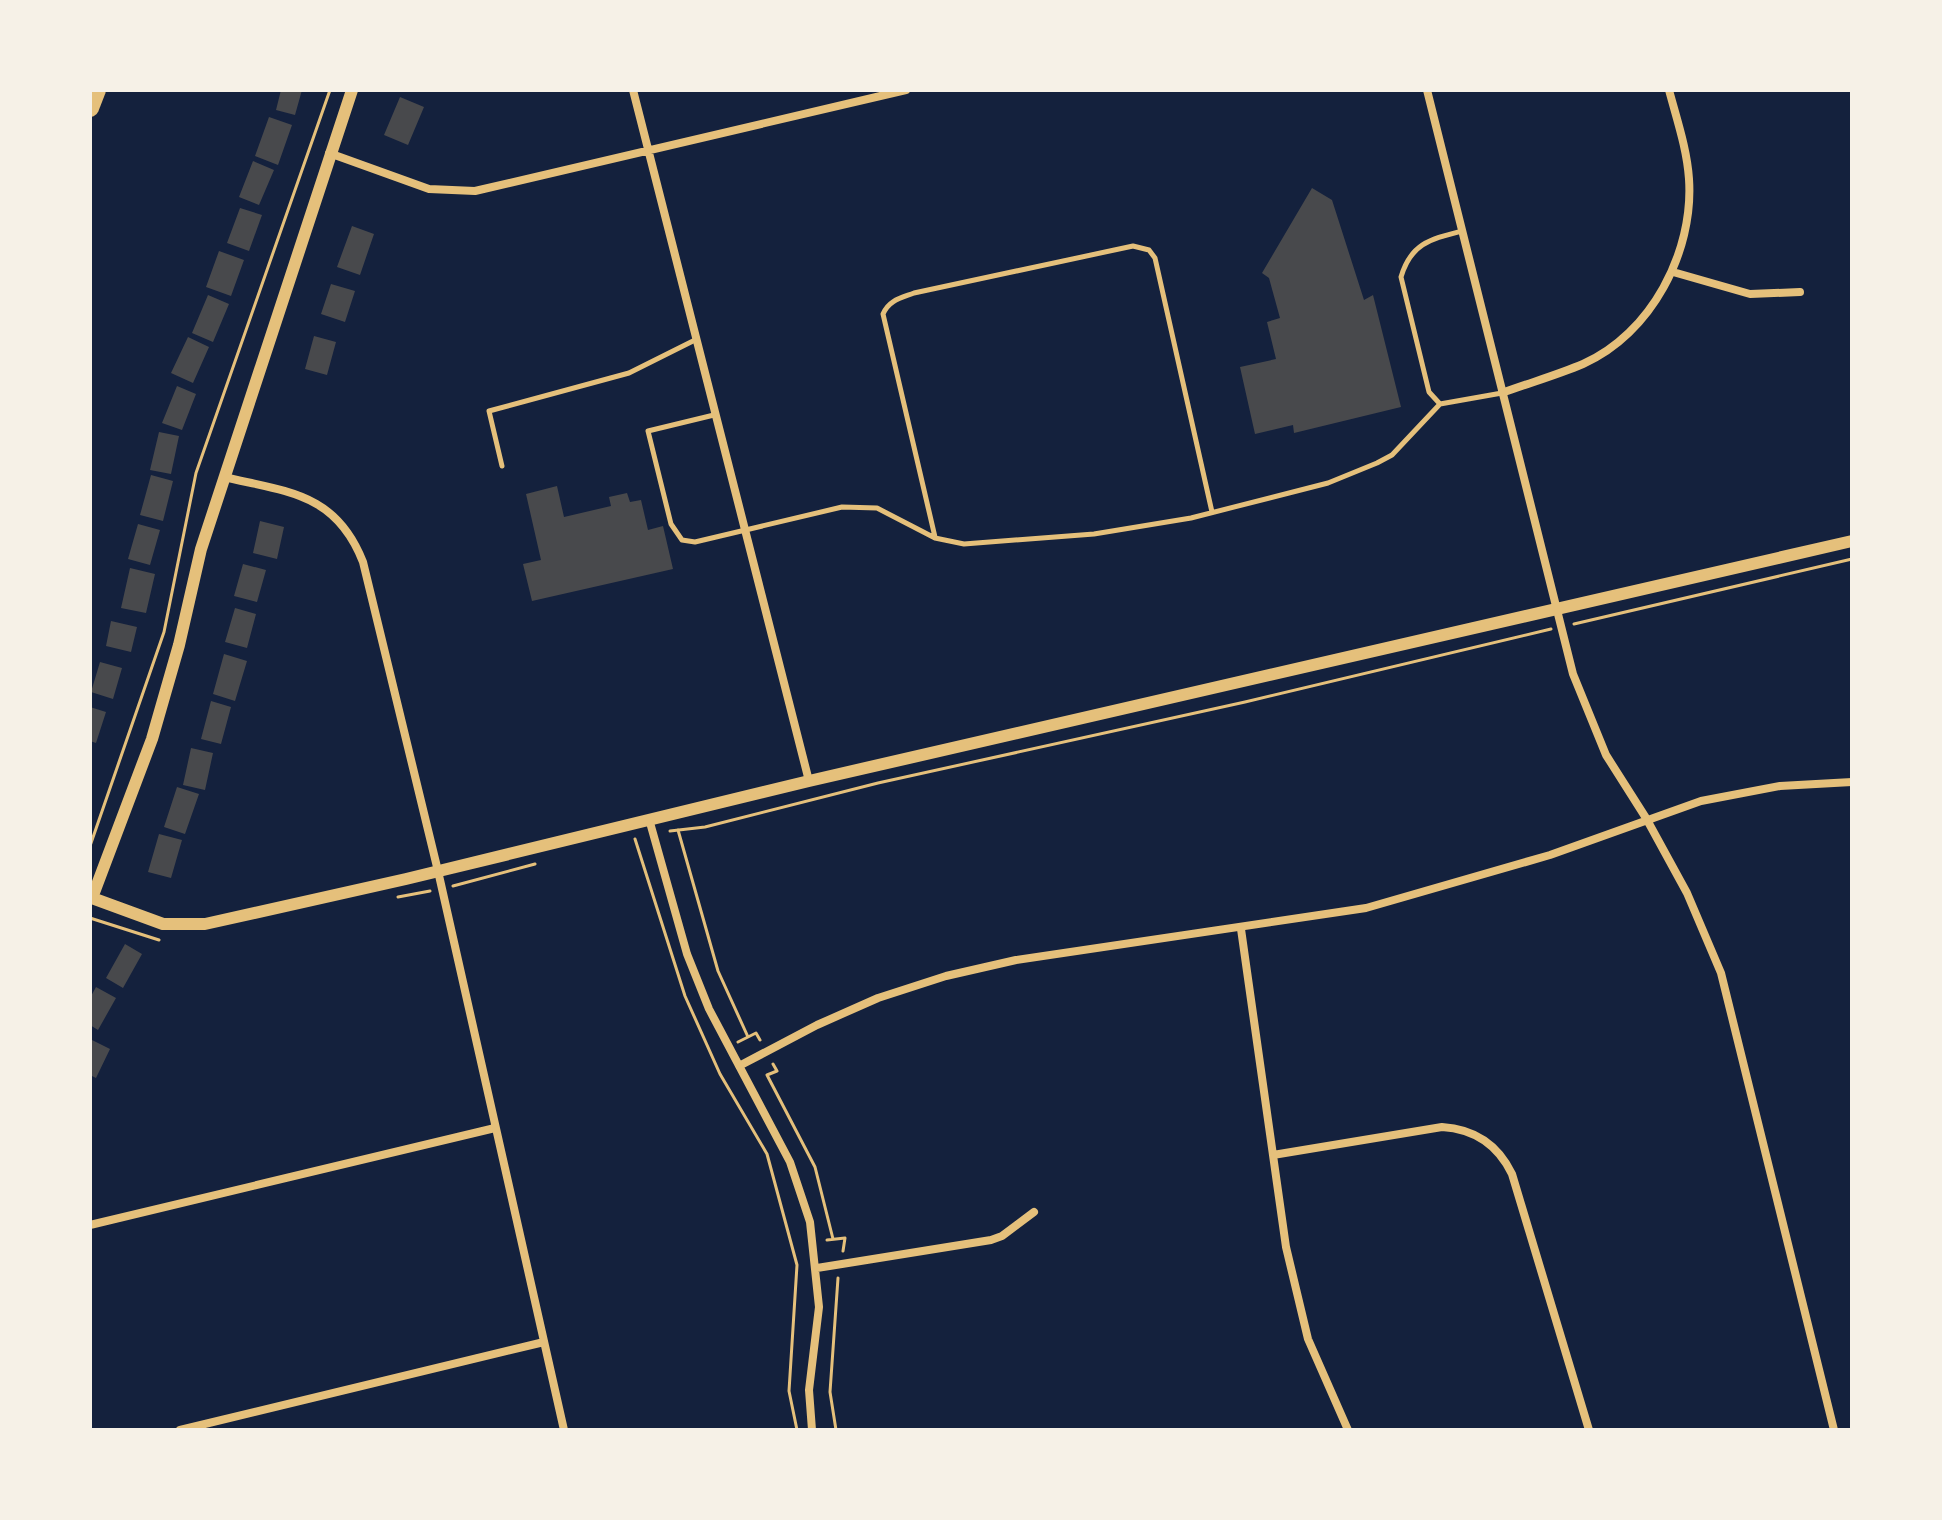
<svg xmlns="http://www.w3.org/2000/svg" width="1942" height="1520" font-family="Karla,sans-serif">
<rect width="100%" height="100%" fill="#14213d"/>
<path fill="#48494c" d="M281,90H302L295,115L276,110Z
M400,97L424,107L408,145L384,135Z
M269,117L292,125L278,165L255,156Z
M253,161L274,170L259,205L239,197Z
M1312,188L1332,200L1364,300L1373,295L1401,407L1294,433L1293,425L1255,434L1240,367L1276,359L1267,322L1280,318L1269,278L1262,273Z
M240,208L262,215L249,251L227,243Z
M352,226L374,234L360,275L337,267Z
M219,251L244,260L231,296L206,287Z
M331,284L355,291L345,322L321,314Z
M208,295L229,304L213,342L192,333Z
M314,336L336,342L327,375L305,369Z
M188,337L209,347L193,383L171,373Z
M177,386L196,394L182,430L162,423Z
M159,432L179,436L171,474L150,470Z
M151,475L173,481L163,521L140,515Z
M557,486L564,517L611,506L609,497L627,493L630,502L641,500L648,530L663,526L673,569L532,601L523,564L541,560L526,494Z
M260,521L284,527L277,559L253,553Z
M138,524L160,530L150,565L128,559Z
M243,564L266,570L257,602L234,596Z
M130,568L155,574L146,613L121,608Z
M235,608L256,614L247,648L225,642Z
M111,621L137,627L131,652L106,646Z
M224,654L247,661L235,701L213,694Z
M100,662L122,668L113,699L91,692Z
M211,701L231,707L221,744L201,739Z
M90,707L106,712L96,743L90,741Z
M191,748L213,753L205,790L183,785Z
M177,787L199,794L185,834L164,827Z
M159,834L182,840L171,878L148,872Z
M125,944L142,954L123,988L106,978Z
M96,987L116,998L98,1030L90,1025V998Z
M90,1039L110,1049L96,1078L90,1075Z"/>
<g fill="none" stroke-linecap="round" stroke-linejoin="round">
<path stroke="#e5c07b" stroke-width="3" d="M1574,624L1852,559
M678,830L718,971L748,1037
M670,831L705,827L878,783L1245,702L1551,629
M635,839L685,996L720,1074L767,1154L797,1265L789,1391L797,1430
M90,846L164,632L196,473L330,90
M453,886L535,864
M398,897L430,891
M90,918L159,940
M738,1042L756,1033L760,1040
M773,1064L777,1071L767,1075L815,1167L833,1239
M827,1240L845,1238L843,1251
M836,1430L830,1392L838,1278"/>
<path stroke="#e5c07b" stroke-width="5" d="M1462,231C1431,239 1411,243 1401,277L1429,392L1440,404L1502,393
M714,415L648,431L671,524L682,540L695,542L842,507L877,508L935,538L964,544L1094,534L1191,518L1328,483L1377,463L1392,455L1440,404
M502,466L489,411L629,373L695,340
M935,537L883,314C889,300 901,298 914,293L1133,246L1149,250L1155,258L1212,512"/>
<path stroke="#e5c07b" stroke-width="8" d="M633,90L809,781
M1427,90L1573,674L1606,755L1646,818L1687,893L1721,973L1834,1430
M329,153L429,189L475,191L906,90
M1673,272L1750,294L1800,292
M1502,393C1529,383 1557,375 1583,364C1651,334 1694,252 1689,179C1687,149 1677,120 1669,90
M224,477C288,492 336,493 363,562L438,871L564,1430
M649,819L687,954L709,1009L790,1162L810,1222L819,1307L809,1390L812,1430
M1241,929L1286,1247L1308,1339L1348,1430
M739,1066L817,1025L878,998L946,976L1016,960L1366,908L1550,855L1701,801L1780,786L1852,782
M1273,1155L1442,1127C1474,1129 1498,1145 1512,1174L1589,1430
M90,1225L495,1128
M817,1268L991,1240L1002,1236L1034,1212
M180,1430L544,1342"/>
<path stroke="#e5c07b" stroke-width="12" d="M352,90L201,549L179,645L152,739L92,898L163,924H205L406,879L809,781L1852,541"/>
<path stroke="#e5c07b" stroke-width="18" d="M90,108L97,90"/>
</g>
<rect width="1942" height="1520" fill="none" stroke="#f6f1e7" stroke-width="184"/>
</svg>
